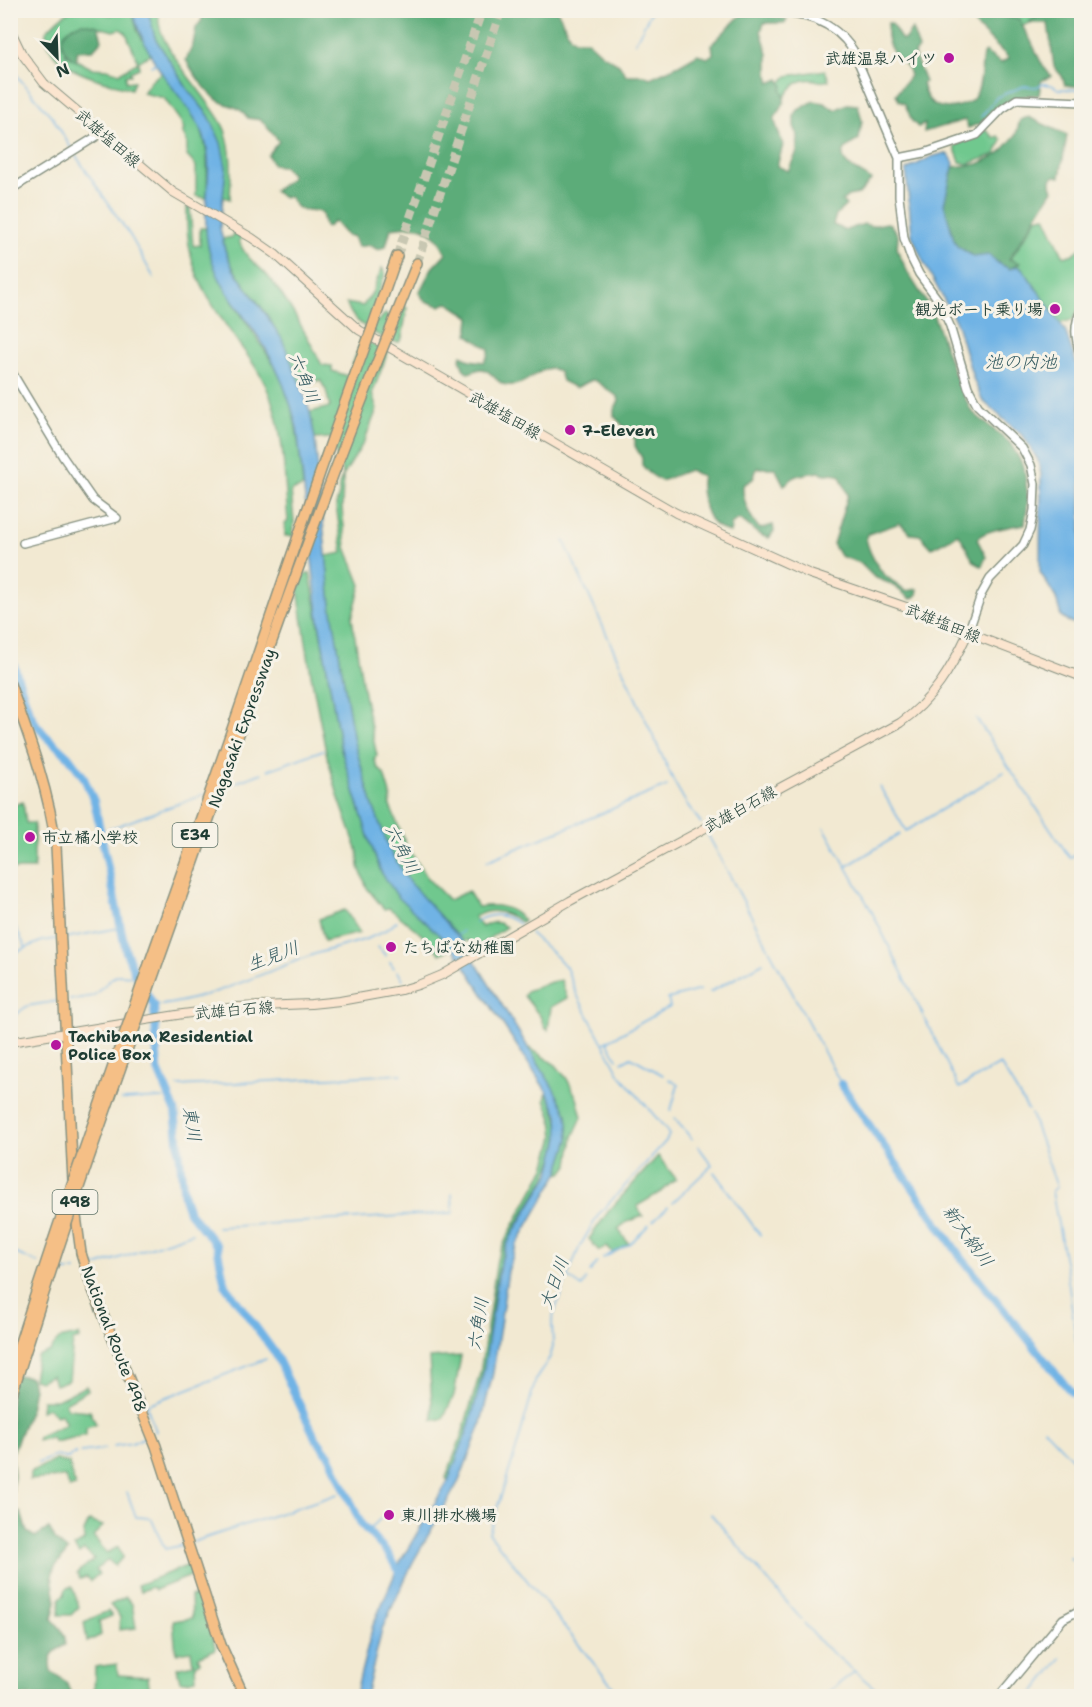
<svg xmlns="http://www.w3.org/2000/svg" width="1092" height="1707" font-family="'Shantell Sans','Klee One',sans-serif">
<rect width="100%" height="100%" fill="#f7f3e8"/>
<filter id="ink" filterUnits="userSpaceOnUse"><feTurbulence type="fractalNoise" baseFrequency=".0167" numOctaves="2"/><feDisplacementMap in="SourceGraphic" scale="12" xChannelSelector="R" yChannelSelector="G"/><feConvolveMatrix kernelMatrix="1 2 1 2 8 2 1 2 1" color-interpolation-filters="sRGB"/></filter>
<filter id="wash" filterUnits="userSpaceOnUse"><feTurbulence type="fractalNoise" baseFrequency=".008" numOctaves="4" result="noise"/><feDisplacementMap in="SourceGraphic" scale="24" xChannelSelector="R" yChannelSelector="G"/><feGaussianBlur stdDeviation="1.35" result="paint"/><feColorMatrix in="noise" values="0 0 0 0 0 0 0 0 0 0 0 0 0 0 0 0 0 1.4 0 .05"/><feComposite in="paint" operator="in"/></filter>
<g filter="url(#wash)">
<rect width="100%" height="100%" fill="#f2e9d2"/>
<path fill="#70c88e" stroke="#488261" stroke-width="1.5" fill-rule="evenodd" d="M71,11H99L111,15L115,11H132L138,32L151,54L138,62L139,68L130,72L131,75H126V82L134,81L131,89C101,80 45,70 46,31C55,23 60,15 71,11ZM82,23L114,31L120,29L126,33L138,62L120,73L107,69L91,68L65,54Z
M148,11H160C148,40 214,101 225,130C233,152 231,176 230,199L223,197L226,167L209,116L188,90L155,38Z
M1001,11H1052L1021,27L1004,17Z
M825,70L829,80C822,83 821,81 814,80C801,77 790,87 785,97L781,89L783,86L781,83L787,76Z
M162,72C175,91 197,113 203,136C209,156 207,177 207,198L196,196V166L187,156V142L182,132L184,130L181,122L164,98L143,93L151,81Z
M986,130L995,138L998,136L1002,140L996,154L968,164L960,162L954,146Z
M187,207L190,208L193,246L200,245V228H206C208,240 209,253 214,264C229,305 260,337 279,375C297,410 299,449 303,487L291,491L294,522L293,536H285V524L288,521C284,477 285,428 266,386C259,371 249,357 239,344C206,296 184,268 187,207Z
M1045,216L1064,257L1073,254L1081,248V305L1073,320L1060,323L1023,269L1017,266L1019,263L1010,260L1037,218Z
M233,233L242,238L239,241C246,261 259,264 271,280C292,307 307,335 322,365L332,366V371L348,376L362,339L388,352L372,394L377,409L364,442L343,476L342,508L346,547L361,585L352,618L364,694L377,756L374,758L377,767L384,774L391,797L390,806L407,847L429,880L449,900L468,891L478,907C496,904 511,906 524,920L521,922C506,911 490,907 474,917L482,927C491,922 497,920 506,927L475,948L468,940L463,942L409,882L390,851L373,806L354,742L331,605L326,556L343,553L336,505L339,494V485L343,475L331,438L315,439L310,412L330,407L326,390L320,380L301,386C291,361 281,337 267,315C249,288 229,271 222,239L232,237Z
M382,268L385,274L371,316L373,321H378L385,314L388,315L390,329L404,306L407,308L402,338L399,342C387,343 360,325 353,316C350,312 348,307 346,303L363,306L372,293Z
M310,573L341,749L369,839L381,872L453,948L440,954C425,936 407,922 389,908L384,909L367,888L359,867L358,852L338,796L326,752L311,675L298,590L304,575Z
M23,802L26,823H34V869H11V806Z
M345,910L360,933L324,941L319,919Z
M561,980L567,998L551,1007L548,1030L545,1028L540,1016L524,996L526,991L551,982Z
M528,1047L556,1065L567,1079L577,1098L582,1117L573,1137L569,1164L562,1173L558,1174L569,1139L567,1114Z
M547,1092C554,1108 561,1122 558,1140C550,1188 512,1218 500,1263C491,1298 490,1336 483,1372C476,1409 462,1445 448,1481L446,1478L462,1434L480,1373L497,1259L507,1237L545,1168L554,1137L552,1119L545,1100Z
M658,1156L676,1179L661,1192L637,1206L643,1216L627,1222L618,1229L629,1244L613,1253L607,1246L599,1251L589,1239L608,1212Z
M79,1335L80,1339L73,1341L69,1380L55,1385L52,1375L40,1381L33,1379L37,1356L50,1351L59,1339Z
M461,1356L454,1395L443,1419L433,1420L429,1358Z
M86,1386L88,1390L65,1403L68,1409L90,1411L96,1424L86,1427V1435L54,1442L53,1438L37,1440L39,1436L66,1424L61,1414L57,1416L48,1408L41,1411L42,1400H57Z
M56,1460L69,1463L75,1486L69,1488L65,1477L30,1480V1472Z
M89,1521L103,1526L93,1536L107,1553L118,1547L123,1557L115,1566L108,1560L96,1570L99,1574L90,1581L86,1577L80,1579L77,1573L94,1559L84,1550L79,1554L74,1547L84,1541V1532Z
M189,1565L193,1575L155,1590L152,1587L141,1591L137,1585Z
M72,1586L79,1607L71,1615H59L60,1598L64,1595L66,1589Z
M191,1596H199L216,1649L198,1657L200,1662L195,1665L196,1679L187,1681H180L177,1668L193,1664L191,1651L176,1653L173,1621L192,1618Z
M126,1597L132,1604L136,1628L119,1630L120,1617L110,1605Z
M108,1611L112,1616L99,1621L101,1635L87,1642L84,1622Z
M117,1664L118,1675L148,1677L150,1694H115V1696H94L95,1667Z"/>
<path fill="#5cac79" stroke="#3e7456" stroke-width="1.5" d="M557,10L570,36L575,40H586L590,43L603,55L619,64L626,75H644L650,78L679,65L698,54L707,58L713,54L712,44L741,15L762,14L787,19L785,23H764L761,31L768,54V75L770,83L779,79L783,86L781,89C788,103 782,107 774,119L783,145L777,166L788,171L797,152L798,136L794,126V116L798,110L814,101L824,103L835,110L847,104L858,105L862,121L859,139C855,143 846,146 844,151C837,164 864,173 871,180L859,194L848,196L842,201L846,205L836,215L833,225L846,230L864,224L871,226L887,223L890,224L898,235L897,249L908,273L932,311L955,375L971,411L1010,443L1024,467L1028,500L1025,524C1013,526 982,530 977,539L986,557L982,566C968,562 968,544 958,534L932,548L920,535L911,534L900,523L868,534L866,537C867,548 877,568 886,576C892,582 900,584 905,591L918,589L917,595L911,599L891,584L874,577L860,563L840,556L833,544L848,495L840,476L834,473L826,474L819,472L805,474L796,476L784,485L775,468H757L753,479L743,485C742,500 750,518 760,529L773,525L774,531L769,538C754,535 751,525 739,519L732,523L730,533C724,530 717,528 713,523C705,513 698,488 702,476L689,470L661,481L649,473L642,465V458L635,446V439L614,416V410L619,401L618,397L596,381L592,380L576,388L562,381L559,371L550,368C534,371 524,388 506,385C495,383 492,370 482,369C477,369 473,372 468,373L463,368L460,358L462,355L470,360L484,362L488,356L489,349L468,335L470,317L450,304L447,303L440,306L425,301L419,293L432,268L446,253C433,226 419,223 391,228L386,246L378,250L370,245L358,247L353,236H347L334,221L329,226L325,227L322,213C306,206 298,216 290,197H282L274,191L291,178V174L284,167L273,165L268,155L279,141L261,120L248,118C238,103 224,107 215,98C203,87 194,75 186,60L193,45L196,28L202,20V11Z
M1052,10L1081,11V87L1065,85L1062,76L1054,67L1048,23H1031L1030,21Z
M979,11H1001L1005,17L1020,19C1022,28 1027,33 1031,41C1037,54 1041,65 1051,76L1041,81L1039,95C1007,95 1003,104 983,126L978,124L968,128L965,120L924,132L925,124L918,127L912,121L905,104L899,101L896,94L910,76L907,66C893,57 883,40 888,23H891L901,39L904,40L912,29L919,49L914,54L925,82L922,83C926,106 942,113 964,104C968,103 973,100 975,96C982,86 981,66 983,54L985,52L1001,63L1009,58L975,25L973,18Z
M82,23L98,26L102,40L93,50L77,51L76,61C55,47 58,30 82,23Z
M1028,117L1067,135L1060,177L1055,176L1051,179V185L1053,190L1009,259L1020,263L1010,269L998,263L989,255L975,257L957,246L954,240L944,204L953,167L978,164L999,154L1016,135L1020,120Z
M11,1374L30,1377L34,1388L30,1409L12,1454L14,1476L11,1507L21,1513L27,1532L35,1537L49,1528L56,1541L68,1551L54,1568L52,1576L56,1601L52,1619C59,1626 67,1634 65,1645C52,1652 48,1656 51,1671L66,1682L71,1694L74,1696H11Z"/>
<path fill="#70b3e5" stroke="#48788c" stroke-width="1.5" d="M132,11H148L155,38L188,90L209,116L221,143L226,167L220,228L225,250L233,269L265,313L282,339L301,386L310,412L315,439L331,605L354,742L373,806L390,851L409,882L463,942L554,1089L567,1114L569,1139L558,1174L517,1244L508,1271L493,1373L480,1427L459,1481L413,1562L382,1629L366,1696H355L373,1625L400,1562L448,1481L468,1429L483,1374L500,1263L510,1238L550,1173L559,1138L558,1115L547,1092L453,948L398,897L381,872L369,839L341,749L319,622L297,428C290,398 279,371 263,344C246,317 223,293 213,263C209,252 206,238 206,227C204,197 215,161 202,132C192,110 175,92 161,72C148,52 139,33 132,11Z
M945,153L950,156L954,163L944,204L954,240L957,246L974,257L989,255L998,263L1010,269L1017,266L1023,269L1065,330L1081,377V625L1069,622L1061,616L1056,598L1040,572L1041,474L1038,460L1024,437L982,400L973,378L957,324L923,261L912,235L906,170L931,157Z"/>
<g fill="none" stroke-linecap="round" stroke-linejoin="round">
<path stroke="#70b3e5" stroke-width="1.5" d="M635,43L652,10
M10,59L18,77L53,118L71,148
M151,66L158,62
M981,117L997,97L1024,86L1036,87L1043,84L1052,85L1058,89L1082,90
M76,156L131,237L154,278
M305,399L316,396
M564,541L674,782L686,803L701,823
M976,718L1070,858L1082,850
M268,770L323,750
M223,787L262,773
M880,787L906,831L1004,772
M824,827L871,910L959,1088L1000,1064L1028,1110
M109,829L205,794
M708,835L841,1084
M487,861L667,786
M847,866L900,834
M10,917L26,948
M475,922C490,912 504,913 519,924
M530,933L557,957L566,967L576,993L620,1075L665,1128L669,1135L666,1141L599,1214L580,1246L562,1290L552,1320L553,1347L550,1357L536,1379L516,1450L489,1533L620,1696
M458,935L463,931
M65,938L119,928
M378,947L386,956
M10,955L42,941L56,939
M390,962L394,968
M397,971L403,979
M710,992L763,963
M70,1000L93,996L112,978L119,975L136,976
M154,1006C206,1001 262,973 312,955C339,945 376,942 397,921
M10,1019L27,1006L58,1001
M607,1041L617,1059
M604,1043L670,1007L668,999L700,990
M622,1062L631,1057L663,1075
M669,1079L678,1085L671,1110
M178,1086L402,1074
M122,1100L163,1098
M1031,1114L1057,1187L1052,1191L1067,1273L1077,1346H1082
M674,1118L692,1139
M714,1172L760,1235
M672,1203L712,1165L698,1146
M653,1221L668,1207
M217,1227L453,1213L452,1194
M10,1254L15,1253L38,1263
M603,1258L630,1244L649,1225
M90,1268L192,1233
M59,1272L76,1270
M590,1272L597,1263
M568,1277L582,1287L586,1279
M1044,1429L1082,1469
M155,1432L156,1431L146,1405L266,1359
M114,1446L132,1443L147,1436
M81,1452L105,1449
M38,1463L55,1456L68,1458L76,1453
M127,1492L136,1517L151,1518L165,1549L183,1545
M711,1514L801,1619
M368,1531L380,1519
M193,1542L338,1494
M1070,1558L1082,1564
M804,1623L822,1644L884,1696
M319,1696L332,1690L331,1696
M823,1696L854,1672
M1031,1696L1061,1658"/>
<path stroke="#70b3e5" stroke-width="8" d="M10,654L29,711L36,724L45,735L68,756L83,776L94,801L126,952L136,976L154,1006L158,1070L175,1110L184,1197L189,1212L217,1246L225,1285L275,1353L315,1437L330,1457L361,1524L387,1552L401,1575
M841,1084L960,1256L1071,1392L1082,1397"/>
</g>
</g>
<g filter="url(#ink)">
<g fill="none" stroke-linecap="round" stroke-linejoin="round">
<path stroke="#c8c7b2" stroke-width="9" stroke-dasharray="9 4.5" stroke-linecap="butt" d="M397,256L482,10
M417,263L501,10"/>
<defs>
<path id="tertiary" d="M762,10C800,15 829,15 853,50L899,158V196L904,238L911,258L919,274L939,301L950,326L968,387L978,406L1022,448L1031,465L1035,484L1034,510L1030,530L1023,545L990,579L981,595L968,633
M899,158L924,153L977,135L1002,109L1017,99L1082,102
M10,190L102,133
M1082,309C1071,328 1077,342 1082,363
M10,369L63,457L93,500L117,518L23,543
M999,1696L1063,1619L1082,1609"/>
<path id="secondary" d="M10,29L22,54L44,83L173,192L252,238L275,254L359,330L676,513L810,574L912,609L968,633L1082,677
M10,1042L183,1014L237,1007L311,1004L340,1001L401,990L418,985L442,975L570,901L900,723C933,700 951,669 968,633"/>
<path id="trunk" d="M10,684C29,737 49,790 56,846L73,1181
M74,1201L81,1253L91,1285L156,1446L221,1645L244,1696"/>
<path id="motorway" d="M372,328L397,256
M386,340L417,263
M10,1375L20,1342
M10,1401L28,1344"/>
</defs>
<use href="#tertiary" stroke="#889383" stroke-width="10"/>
<use href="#secondary" stroke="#889383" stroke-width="10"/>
<use href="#trunk" stroke="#889383" stroke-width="12"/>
<use href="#motorway" stroke="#889383" stroke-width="12"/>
<use href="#tertiary" stroke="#fff" stroke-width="7"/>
<use href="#secondary" stroke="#fbe5cf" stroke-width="8"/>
<use href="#trunk" stroke="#f5bf86" stroke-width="9"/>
<use href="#motorway" stroke="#f5bf86" stroke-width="9"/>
<defs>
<path id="motorway-bridge" d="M20,1342C80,1154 148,968 214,781C267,630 316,478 372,328
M28,1344C77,1185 135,1029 190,873C253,694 315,515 386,340"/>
</defs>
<use href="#motorway-bridge" stroke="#889383" stroke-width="12" stroke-linecap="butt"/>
<use href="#motorway-bridge" stroke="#f5bf86" stroke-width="9"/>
</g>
</g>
<g fill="#b5179e" stroke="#f7f3e8" stroke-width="2">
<circle cx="949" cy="58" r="6"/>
<circle cx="1055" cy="309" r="6"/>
<circle cx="570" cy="430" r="6"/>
<circle cx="30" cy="837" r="6"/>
<circle cx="391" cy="947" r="6"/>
<circle cx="56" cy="1045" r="6"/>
<circle cx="389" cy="1515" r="6"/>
</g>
<g text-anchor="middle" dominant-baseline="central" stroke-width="6" stroke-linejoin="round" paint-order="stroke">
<g fill="#f7f3e8" stroke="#60746a" stroke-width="1.5">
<rect x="172.5" y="823" width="45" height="24" rx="4.5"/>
<rect x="52.5" y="1190" width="45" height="24" rx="4.5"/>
</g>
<g font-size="15" font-weight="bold" fill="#1f3d34">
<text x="195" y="835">E34</text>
<text x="75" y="1202">498</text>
</g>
<g font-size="16" font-weight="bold" fill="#1f3d34" stroke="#f7f3e8" text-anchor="start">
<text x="937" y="58" text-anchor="end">武雄温泉ハイツ</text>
<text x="1043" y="309" text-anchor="end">観光ボート乗り場</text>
<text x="582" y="430">7-Eleven</text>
<text x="42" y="837">市立橘小学校</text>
<text x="403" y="947">たちばな幼稚園</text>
<text x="68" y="1036">Tachibana Residential<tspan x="68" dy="18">Police Box</tspan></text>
<text x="401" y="1515">東川排水機場</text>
</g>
<g font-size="16" fill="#1f3d34" stroke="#f7f3e8">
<text transform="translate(108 138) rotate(41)">武雄塩田線</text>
<text transform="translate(505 415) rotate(30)">武雄塩田線</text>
<text transform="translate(943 623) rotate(22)">武雄塩田線</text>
<text transform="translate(242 728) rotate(-70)">Nagasaki Expressway</text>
<text transform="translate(740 809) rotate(-29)">武雄白石線</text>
<text transform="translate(234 1010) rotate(-5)">武雄白石線</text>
<text transform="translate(114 1339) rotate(69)">National Route 498</text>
</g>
<g font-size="18" font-style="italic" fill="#335a60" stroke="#f7f3e8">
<text x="1021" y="362">池の内池</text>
<text transform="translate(304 378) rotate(68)">六角川</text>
<text transform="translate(402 849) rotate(63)">六角川</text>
<text transform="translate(273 956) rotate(-20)">生見川</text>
<text transform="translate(192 1124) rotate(81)">東川</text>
<text transform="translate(968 1236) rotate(54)">新大納川</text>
<text transform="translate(554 1283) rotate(-70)">大日川</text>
<text transform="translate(478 1324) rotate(-81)">六角川</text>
</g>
</g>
<rect width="1092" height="1707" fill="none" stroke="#f7f3e8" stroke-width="36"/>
<g transform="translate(57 57) rotate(157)" stroke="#f7f3e8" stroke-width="4.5" paint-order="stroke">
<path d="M0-4.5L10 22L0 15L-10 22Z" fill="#1f3d34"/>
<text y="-9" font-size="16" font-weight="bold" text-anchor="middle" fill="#1f3d34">N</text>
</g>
</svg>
